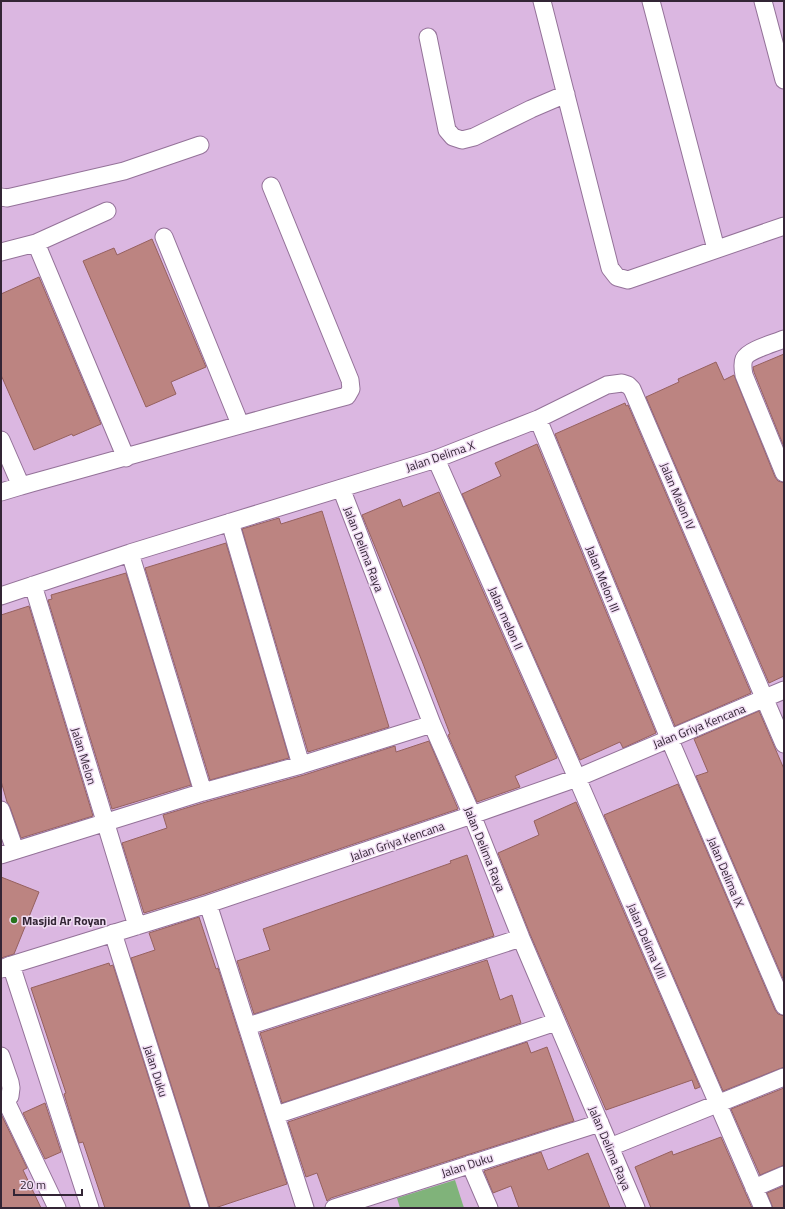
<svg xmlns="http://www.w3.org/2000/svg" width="785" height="1209" font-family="'Titillium Web',sans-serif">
<rect width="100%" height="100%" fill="#dbb7e1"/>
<path fill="#80b37a" d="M455,1180L464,1208H400L397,1198Z"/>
<path fill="#bc8481" stroke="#96615f" d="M152,239L206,367L171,382L176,394L146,407L83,261L114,248L117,255Z
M39,277L101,424L73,436L72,434L34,450L1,375V294Z
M784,354V447L754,372L753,367Z
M716,362L724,380L734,375L775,477L778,481L784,483V676L769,683L646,397L679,382L678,379Z
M625,403L626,406L628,405L751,693L675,726L555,434Z
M537,444L656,733L623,748L620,742L580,760L462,494L501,476L495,463Z
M439,492L557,758L515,776L520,787L477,802L448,735L450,734L422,661L362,515L400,499L403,507Z
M322,511L389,727L308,752L242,529L279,518L281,524Z
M226,543L289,758L210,780L145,568Z
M126,573L191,785L112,809L48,600L52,599L51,595Z
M29,606L93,816L21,838L10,807L7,802L1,781V615Z
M759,711L784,769V981L696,776L708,772L694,739Z
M429,741L458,809L205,894L144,913L122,843L167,828L163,815L206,802L304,775L395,746L396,752Z
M678,784L775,1010L778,1014L784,1016V1067L723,1091L604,815Z
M576,802L700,1087L695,1089L692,1080L606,1110L530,934L498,853L539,835L534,821Z
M467,855L494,936L254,1014L237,961L270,950L263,929L451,863L450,861Z
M1,877L39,892L14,954L1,958Z
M199,917L216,969L218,968L287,1184L215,1208H210L131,958L155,950L149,933Z
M487,960L500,1000L512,995L521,1023L282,1103L260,1033Z
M109,963L110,966L113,965L190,1208H105L83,1142L79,1143L64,1094L66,1093L31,988Z
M527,1042L531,1053L547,1047L574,1121L331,1198L327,1201L317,1173L306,1177L288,1122Z
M784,1088V1165L760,1175L731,1109Z
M45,1103L61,1152L45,1159L23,1113Z
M1,1114L27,1168L23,1170L41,1208H1Z
M721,1137L752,1208H651L635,1167L672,1151L673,1155Z
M541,1152L548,1170L588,1153L610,1208H519L511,1186L493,1193L484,1171Z
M784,1186V1208H773L767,1193Z"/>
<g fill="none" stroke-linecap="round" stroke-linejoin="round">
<defs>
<path id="street" d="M542,1L610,268L617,277L628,280L784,226
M651,1L716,249
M763,1L784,80
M428,37L447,130L453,137L462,140L474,137L531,109L566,94
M1,197L7,198L124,171L200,145
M164,237L240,424
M36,243L126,458
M1,252L36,243L107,211
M784,339C775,343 748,350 744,359C742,364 743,370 744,375L784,473
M538,419L669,738L784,1006
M1,440L21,486L1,492
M436,459L577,778L763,1208
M21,486C130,456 238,425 347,396L351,389L350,380L271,186
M341,488L432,724L472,815L521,938L636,1208
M230,522L301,765
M130,553L203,792
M33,585L137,926
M1,596L130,553L436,459L538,419L607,385L622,383L628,385L632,389L784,744
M1,810L15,850
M1,855L203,792L301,765L432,724
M208,904L305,1208
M113,933L200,1208
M11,965L90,1208
M1,969L11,965L208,904L472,815L577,778L784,690
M248,1026L521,938
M1,1056L10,1082L11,1088L10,1096L1,1101
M5,1099L57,1208
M276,1115L556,1022
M610,1147L784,1077
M470,1164L489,1208
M754,1188L784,1175
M334,1208L600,1123"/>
</defs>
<use href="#street" stroke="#947299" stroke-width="19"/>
<use href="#street" stroke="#fff" stroke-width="17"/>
</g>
<circle fill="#25741c" stroke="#f1def4" stroke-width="1.5" cx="14" cy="920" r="4"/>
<g text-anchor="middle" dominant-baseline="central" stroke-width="3" stroke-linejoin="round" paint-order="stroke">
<g font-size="12" fill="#332535" stroke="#f1def4">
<text transform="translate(440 456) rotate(-19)">Jalan Delima X</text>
<text transform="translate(678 496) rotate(67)">Jalan Melon IV</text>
<text transform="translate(364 549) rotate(69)">Jalan Delima Raya</text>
<text transform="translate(603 579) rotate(68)">Jalan Melon III</text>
<text transform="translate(506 618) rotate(66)">Jalan melon II</text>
<text transform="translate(699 726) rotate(-22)">Jalan Griya Kencana</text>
<text transform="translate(84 756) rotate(73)">Jalan Melon</text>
<text transform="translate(397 841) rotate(-19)">Jalan Griya Kencana</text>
<text transform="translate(485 849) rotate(68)">Jalan Delima Raya</text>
<text transform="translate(726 872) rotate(67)">Jalan Delima IX</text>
<text transform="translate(647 941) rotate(67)">Jalan Delima VIII</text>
<text transform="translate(156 1071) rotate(72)">Jalan Duku</text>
<text transform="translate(610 1148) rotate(67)">Jalan Delima Raya</text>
<text transform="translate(467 1165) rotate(-18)">Jalan Duku</text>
</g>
<g font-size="12" font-weight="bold" fill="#332535" stroke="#f1def4" text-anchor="start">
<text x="22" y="920">Masjid Ar Royan</text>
</g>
</g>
<rect width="785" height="1209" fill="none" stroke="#332535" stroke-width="4"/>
<path d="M14 1189v6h68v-6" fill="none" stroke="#332535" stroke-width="2"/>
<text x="20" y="1189" font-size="12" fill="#332535" stroke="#f1def4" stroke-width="3" paint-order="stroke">20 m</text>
</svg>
